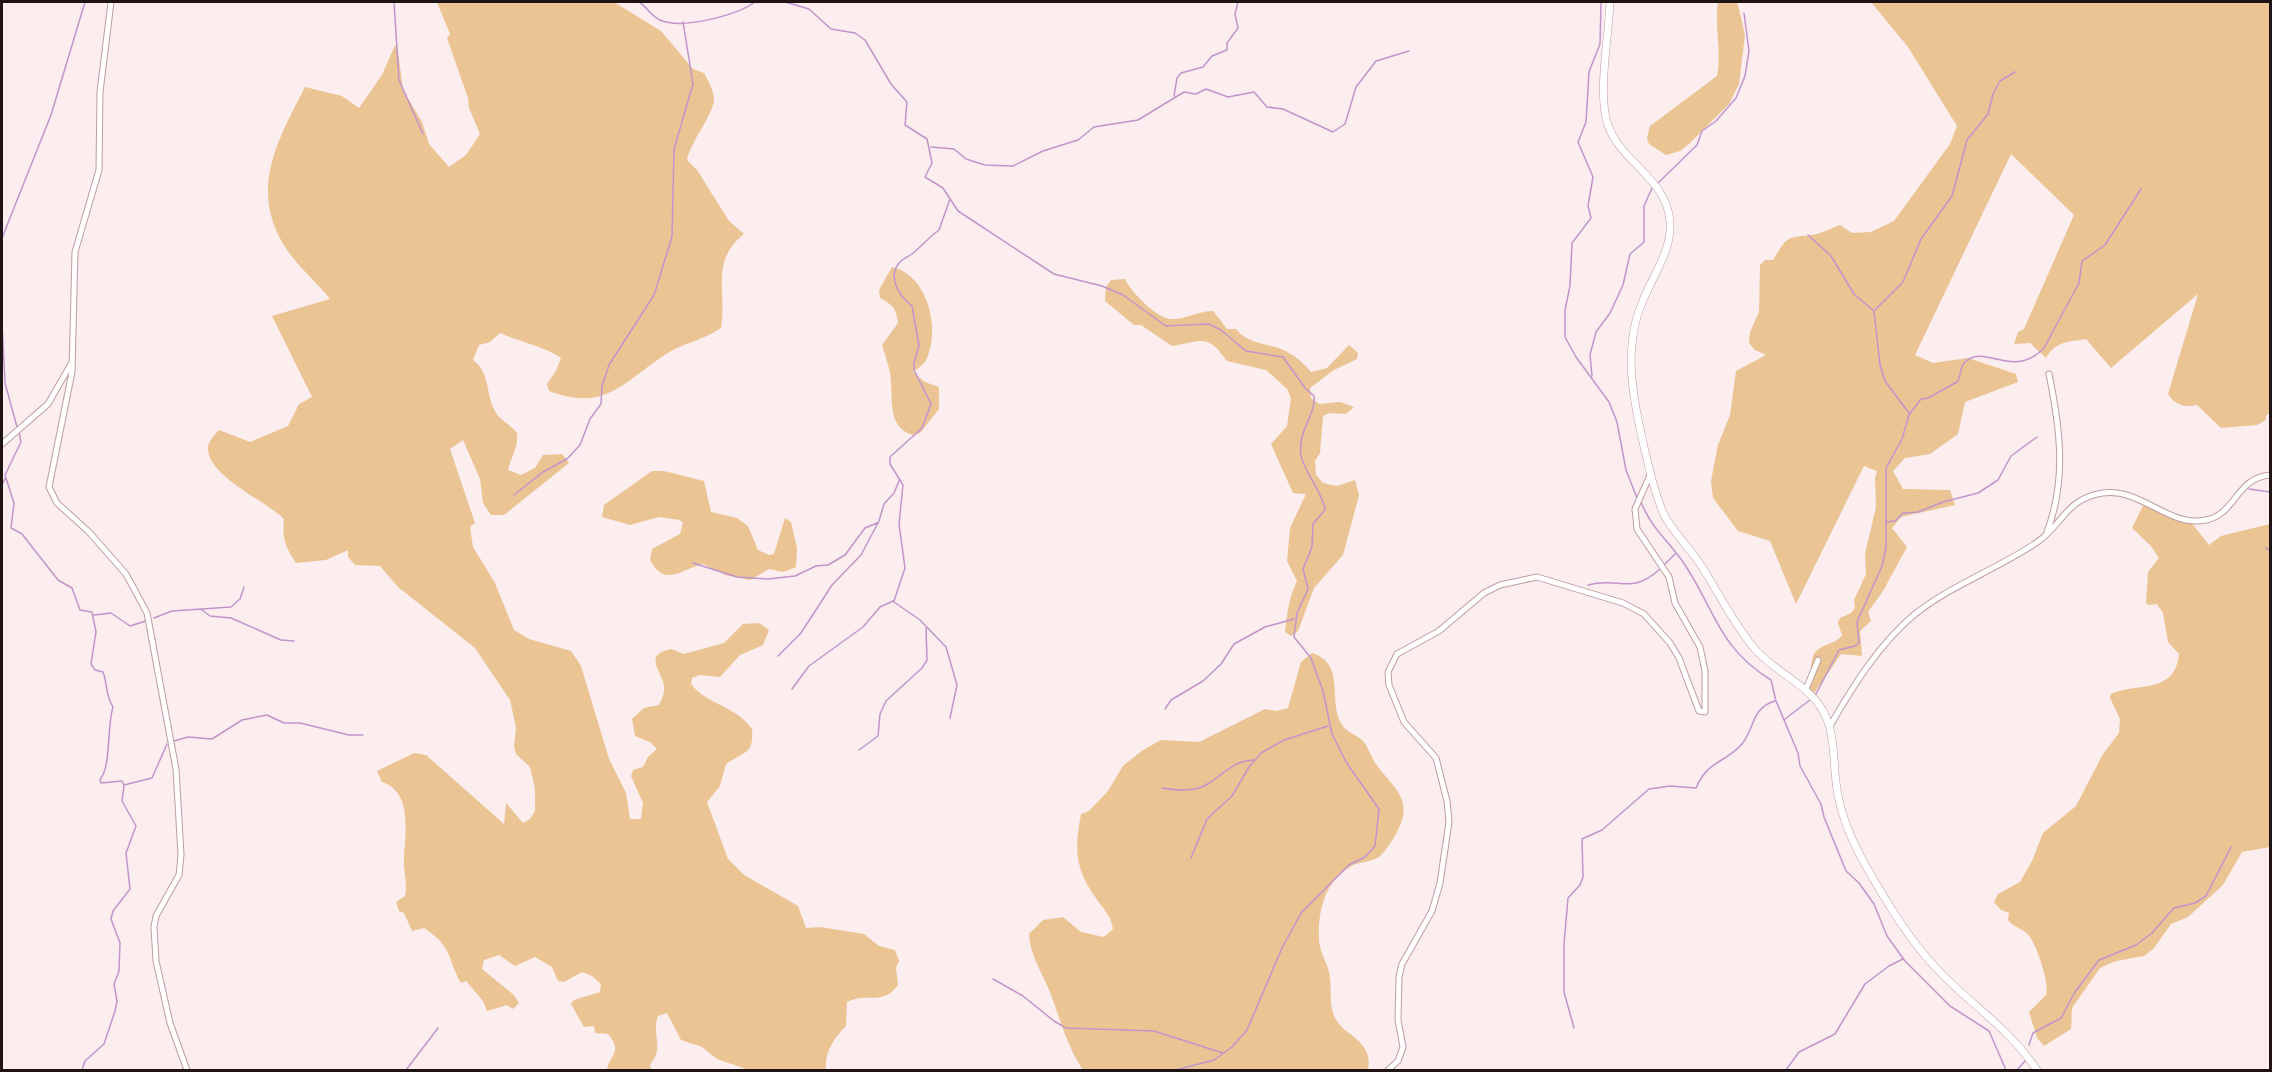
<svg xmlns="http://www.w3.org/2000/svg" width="2272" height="1072" font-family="'Fira Sans',sans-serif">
<rect width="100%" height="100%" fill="#fcedee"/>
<path fill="#ebc494" d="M437,2H614L661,31L693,69L704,73C708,81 714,90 714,100C713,115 691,141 687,160L697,170L729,221L744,234C710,261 727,291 721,328C704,340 683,343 666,354C622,383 606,412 549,391L547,384L556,371L561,358C543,346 520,342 500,333L490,342L479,345L473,360C491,373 485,395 496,413C500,420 511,425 517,433C519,447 511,456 508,470L521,475L535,468L543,455L562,454L569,463L504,515H491L483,503L480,479L463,440L450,449L475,523L470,527L473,547L495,583L514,630L529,639L571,651L581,666L609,759L626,793L630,819H641L643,803L631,776L633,770L643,767L648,757L657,749L650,742L635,736L632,719L644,708L659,705C662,699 665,693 664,686C662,671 642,655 671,649L684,654L724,643L743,624L759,623L769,630L763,645L740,655L720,677L700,675L692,678L691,684C707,705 735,705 752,729C754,755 744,751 726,764L720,786L707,802L728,859L744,875L798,906L806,928L820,927L864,934L879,946L895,950L899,961L896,968L898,985C884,1006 866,992 847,1002L846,1026C834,1038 824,1053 826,1070H749L717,1059L702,1047L681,1040L667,1013L658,1016C651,1033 665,1049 650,1064L651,1070H607C609,1054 624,1053 608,1034L595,1033L594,1026L584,1027L571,1004L574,1000L600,992L601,984L592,976L582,972L564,982L558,981L552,967L535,957L515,966L499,955L484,960L482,969L514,995L519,1003L513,1009L507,1005L487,1011L483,1001L466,981L461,983C446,956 453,947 424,928L412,931L404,913L399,911L396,902L405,896C408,882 403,871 404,858C405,833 413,792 382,782L377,771L414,753L426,755L504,824L506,803L523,823L530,819L535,811V789L530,767L516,754L514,747L516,727L510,700L475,648L398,587L380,566L355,565L348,557V550L326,560L296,563C285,547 282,538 284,519C266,501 210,477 208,450C207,442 214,436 219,430L250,442L288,426L299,404L312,397L272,316L330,299C319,285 305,273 293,258C246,197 274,147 305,87L342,96L359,108L382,75L395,45L398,51L403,90L422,122L429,144L449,167L466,155L480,134L469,108L468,98L447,38L450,34Z
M1718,2H1736L1738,5L1745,35L1739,84L1729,104L1690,143L1680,151L1666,155L1649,144L1647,138L1650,126L1717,76C1722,51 1714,27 1718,2Z
M1871,2H2270V413L2266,415V420L2257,425L2221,428L2197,405C2185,408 2175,405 2168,394L2198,294L2111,368L2086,339C2068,342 2056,341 2046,358L2030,343L2014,344L2018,332L2024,329L2074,215L2011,154L1915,355L1933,363L1968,358L2016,374L2018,382L1965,402L1958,434L1930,454L1905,458L1893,471L1903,489L1950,490L1955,505L1901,517L1892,528L1907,547L1883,591L1868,612L1871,621L1860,631L1862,656L1841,654L1813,695L1808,688C1811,678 1810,662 1814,654C1821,643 1836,645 1842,635L1838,623L1840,618L1851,613L1855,608L1854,600L1866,574L1865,554L1876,507L1875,478L1877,471L1864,466L1796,604L1770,541L1738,531L1713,498L1711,481L1718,445L1730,415L1736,371L1766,355L1755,350L1749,343L1750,332L1759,312L1760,265L1765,260H1773C1788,236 1785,238 1811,235C1821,234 1831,228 1840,225L1852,233L1871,232L1894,221L1950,144L1957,126L1908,47Z
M892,267C928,275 941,329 926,360C923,366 918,368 913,372L925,382L939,387V409L920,433L913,435C885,427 894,395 890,373C888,364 885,354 882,345L898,323C896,308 893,305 880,298L879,290Z
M1125,279C1131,292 1156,318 1171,319C1185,320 1198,311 1213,311L1227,329H1236C1250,347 1272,342 1289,353C1298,358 1305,365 1311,372L1327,368L1349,345L1358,353L1357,359L1334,370L1310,388L1311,398L1319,404L1340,402L1354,407L1346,414L1330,413L1323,416L1320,453L1315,461L1316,475L1323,483L1337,486L1355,480L1359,495L1343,555L1314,588L1298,631L1291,636L1285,632C1287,614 1289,597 1297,581L1287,561L1290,528L1306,494L1293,493L1271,444L1287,426L1291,398L1287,389L1266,370L1227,361C1207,333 1203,341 1172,346L1141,325H1134L1105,301L1106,287L1111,280Z
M652,471H664L704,481L711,512L737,518L748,526L758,550L769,555L774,554L785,518L791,522L797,548L796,567L783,572L769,569L750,580L725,575L703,564C682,569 665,588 650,560L652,549L680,534L683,523L680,520L659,517L630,525L602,517L604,505Z
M2145,502L2190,521L2209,545L2221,536L2270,524V847L2242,852L2223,885L2188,917L2171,924L2154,948L2144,956L2116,961L2100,968L2072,1008L2071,1029L2044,1046L2037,1038L2029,1012L2046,995C2050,984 2037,947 2030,937C2025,929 2014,928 2008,920L2009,913L2001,910L1994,902L1998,894L2020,882L2032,861L2043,833L2076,806L2103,754L2119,733L2120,719L2110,698L2111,694C2137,682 2175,695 2179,654L2168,642L2163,613L2157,604L2149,605L2146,603L2148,572L2159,558L2151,546L2132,528Z
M1312,653C1346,664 1328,699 1341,723C1345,732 1355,734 1362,740C1368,746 1371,757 1376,764C1392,787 1414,798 1398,830C1394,838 1386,851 1380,856C1372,863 1358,861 1350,867C1325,881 1318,911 1319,938C1319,951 1326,960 1329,972C1332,985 1329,1000 1333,1013C1340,1037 1374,1037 1368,1070H1083C1067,1047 1060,1018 1050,992C1042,972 1030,956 1029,934L1043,920L1063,917L1081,932L1104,937L1113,929C1111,916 1105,911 1098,901C1075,870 1074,851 1081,814L1089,811L1108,791L1123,766L1143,750L1161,740L1199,742L1265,709L1276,711L1288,708L1301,662Z"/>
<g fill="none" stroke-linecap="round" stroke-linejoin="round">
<path stroke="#c195cb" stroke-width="1.5" d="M394,2L399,80L423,134
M639,2C647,7 651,16 660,20C682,30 737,15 755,2
M785,2L809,9L831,29L855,33L865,40L891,84L907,102L905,125L927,139L932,163L925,177L943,188L958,211L1054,274L1102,286L1123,295L1166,326L1209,324L1221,330L1246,351L1283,357L1305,388L1314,396C1317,412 1297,432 1301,455C1303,470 1324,495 1325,510L1313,524L1312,547L1303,569L1308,589L1297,613L1294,637L1311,658L1323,691L1332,734L1346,762L1379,809L1375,846L1365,857L1349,865L1301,913L1282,948L1247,1030L1232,1047L1214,1060L1176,1070
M1601,2L1600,44L1589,72L1586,122L1578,142L1593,177L1588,206L1591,218L1572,243L1570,286L1565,310V337L1576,357L1609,402L1617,422L1626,470L1637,498
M1174,96L1177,78L1181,73L1203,67L1212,56L1227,50V43L1238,28L1235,14L1238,2
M931,147L954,149L966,159L985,165L1013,166L1043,151L1078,140L1094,127L1138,120L1184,92L1196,94L1206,89L1228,97L1254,92L1267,107L1283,109L1333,132L1345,124L1356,87L1376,61L1409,51
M1658,183L1697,145L1702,131L1716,121L1736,98L1745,76L1749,51L1744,13
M1808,235L1831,256L1854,294L1874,311L1880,365L1885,381L1909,413
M2,238L51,115L85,2
M1874,311L1903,282L1921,239L1952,196L1967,140L1988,114L1993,94L2000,81L2015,72
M2,323L5,383L17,427
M1592,376L1590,355L1596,332L1610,313L1623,285L1630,254L1644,242V206L1652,188
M19,432L21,442L5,475L14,503L11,528L22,534L58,580L72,588L80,610L92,612L96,632L91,664L95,670L103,672C108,685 105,695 113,707C107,725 111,769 100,779L101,783L122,781L124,785L152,778L167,744
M2,484L5,479
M2249,489L2270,492
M514,495L543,472L567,459L580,445L590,419L601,404L602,386L609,365L654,295L672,237L674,149L693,84L683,22
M1641,502C1652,530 1670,542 1685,565C1716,612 1719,648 1771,680L1776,701L1798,753L1800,766L1821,804L1824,817L1846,871L1859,883L1874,904L1887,936L1905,961L1950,1006L1989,1031L2006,1070
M1886,522L1895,521L1903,513L1918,512L1943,502L1978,493L1998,480L2011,456L2037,437
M2266,548L2270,550
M693,563L737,577L768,579L795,576L816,566L828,565L845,555L865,528L877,523
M1663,566L1675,554
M1588,585C1620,576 1630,596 1660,569
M894,601L905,568L899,524L903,485L890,464V457L922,428L931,404L914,370V362L919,346L912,306C900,297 886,277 900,262C903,258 908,257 912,254C922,246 929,237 939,230L950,199
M894,602L920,620L946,647L957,685L950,718
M202,610L210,616L231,618L281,640L294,641
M94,615L111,613L130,626L146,621
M154,618L172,611L231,607L240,599L244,587
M778,656L801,633L832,585L861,555L879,521L884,504L894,493L899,481
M792,689L809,666L863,627L880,607L893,601
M1816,694L1839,650L1855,646L1859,643L1857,622L1882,566L1886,548V468L1902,439L1909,415L1921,399L1928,398L1957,382C1962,375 1959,366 1966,361C1986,344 2013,380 2044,348L2079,283L2082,261L2105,245L2141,189
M1165,709L1171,700L1203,681L1221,664L1234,644L1265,627L1294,619
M1785,719L1810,700
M174,741L188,737L212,739L242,720L267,715L284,723H300L349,735H363
M859,750L878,736L880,714L886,701L922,668L927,660L926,628
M1162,788C1176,790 1191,792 1204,786C1222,777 1231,761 1253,760
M1191,858L1207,819L1232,796L1249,767L1261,753L1284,740L1328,726
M993,979L1023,996L1054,1021L1066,1028L1154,1031L1223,1053
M1574,1028L1564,992V944L1568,898L1580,885L1583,877L1582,839L1602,830L1649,789L1670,786L1696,788C1708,760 1724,764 1742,744C1755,728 1751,708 1775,701
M2029,1045L2033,1033L2061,1018L2075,992L2099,960L2136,945L2152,933L2174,908L2195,903L2206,896L2231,847
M82,1070L85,1061L104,1044L115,1011L117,1001L114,984L119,971L120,943L111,919L113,911L130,889L126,853L136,826L122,801L124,786
M406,1070L438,1028
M1786,1070L1799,1052L1835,1034L1865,984L1889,966L1903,959
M2017,1070L2025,1061"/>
<defs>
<path id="minor" d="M111,2L100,92L99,170L75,252L72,372L49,487L57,503L89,532L126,574L147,613L176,769L181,855L179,875L156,916L154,927L156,961L170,1023L187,1070
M2,444L48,404L71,364
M2047,532C2067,479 2060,428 2049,374
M1806,689L1818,660
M1830,726C1853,686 1879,644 1915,614C1952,585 1997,569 2036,543C2063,525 2066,498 2103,493C2142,488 2169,528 2206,520C2236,514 2236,478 2270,475
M1388,1070L1398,1061L1403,1047L1398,1020L1399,977L1402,964L1432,911L1440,883L1449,822L1447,801L1436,758L1404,722L1389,685L1388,672L1397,654L1439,631L1484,593L1500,585L1537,577L1623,603L1644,614L1670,643L1679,658L1699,711L1705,712V671L1700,647L1675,603L1669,577L1637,529L1635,509L1651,473"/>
<path id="tertiary" d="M1610,2C1609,35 1597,95 1608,125C1621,163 1667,178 1670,222C1672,252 1652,276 1642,303C1631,328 1629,362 1633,388C1636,414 1654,500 1667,520C1679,539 1696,555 1707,575C1722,600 1735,625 1754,648C1774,672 1805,682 1822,709C1835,731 1833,757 1836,782C1839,812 1852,842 1867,868C1887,903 1910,941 1938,970C1973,1007 2007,1026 2037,1070"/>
</defs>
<use href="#minor" stroke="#be9e9f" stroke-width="7"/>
<use href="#tertiary" stroke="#be9e9f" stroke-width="8"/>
<use href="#minor" stroke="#fff" stroke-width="5"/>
<use href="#tertiary" stroke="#fff" stroke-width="7"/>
</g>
<rect width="2272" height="1072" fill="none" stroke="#1f1313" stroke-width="6"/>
</svg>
